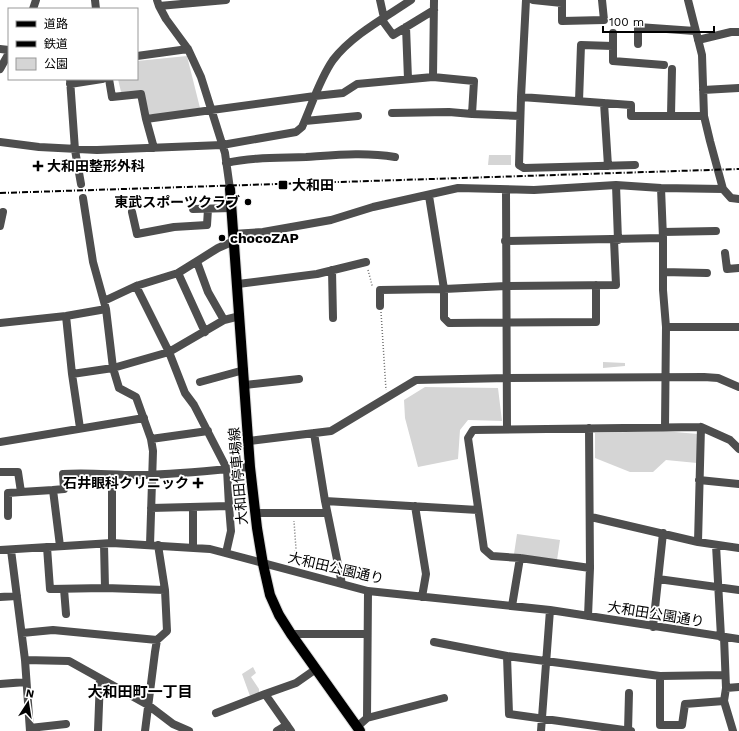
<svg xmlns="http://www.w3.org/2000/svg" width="739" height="731" font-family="'Work Sans','Noto Sans JP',sans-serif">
<rect width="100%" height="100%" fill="#fff"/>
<path fill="#d5d5d5" d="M187,56L200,108L161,114H146L142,94L121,92L118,79H137V61Z
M489,155H511V165H488Z
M603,362L625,363V366L603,368Z
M425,387L498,388L502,421L468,420L460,430L458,459L418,467L405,418L404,400Z
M663,431L698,434L697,463L666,460L653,472H630L595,458V433Z
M517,534L560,540L557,560L514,554Z
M253,667L256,673L251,677L259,689V693L250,696L242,674Z"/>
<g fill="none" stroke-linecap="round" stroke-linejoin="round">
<defs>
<path id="major" d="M230,189L250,467L257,528L263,564L270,595L279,615L291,634L360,731"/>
</defs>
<use href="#major" stroke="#dbdbdb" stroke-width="12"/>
<path stroke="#707070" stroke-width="1.5" stroke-dasharray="1 2" stroke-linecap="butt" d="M368,270L372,285L374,286
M381,312L386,390
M292,563L296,549L294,521"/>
<path stroke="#4e4e4e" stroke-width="8" d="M95,0L96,9
M157,0L159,6L166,19L188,49L201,77L225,153L230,189
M380,0L384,18
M526,0L521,97L631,105V116H704
M533,0L562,3
M562,0V21L604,20L602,0
M688,0L702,55L704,116L710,141L723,189L731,198L739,199
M159,6L226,0
M33,9L36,0
M382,20L393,35L434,10
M406,27L408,79
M613,33V61L664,65
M698,40L731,32H739
M638,44V27L695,31
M0,49L9,50
M137,56L188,49
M0,69L9,53
M433,77L434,0
M70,79L75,150L81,184
M109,79L112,97L141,94L146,119
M70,84L102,79
M703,90L739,88
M521,97L519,165L524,168L635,165
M579,101L581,45L613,46
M604,103L608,166
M392,113L449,112L472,114
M671,115L672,69
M305,121L358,116
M0,142L39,147L97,150L222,145L296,132L302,127C312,105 319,80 333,60C352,35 386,17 411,0
M154,148L146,119L315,96L343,93L357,84L433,77L474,81L472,114L520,116
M226,163C252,157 279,158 306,157C336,155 365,152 395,157
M616,185L618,240
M661,188L663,238V290L666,327L665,427
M506,190L507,429
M429,196L444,289L506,286L616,285L614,240
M83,198L93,262L106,309L113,368L119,388L136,397L151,439L153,451L150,545
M193,209L232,208
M132,212L137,234L174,227L207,225L208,209
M0,226L3,212
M663,232L716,231
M233,234L263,232L331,220L373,207L458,188L534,190L616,185L661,188L723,189
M505,241L663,238
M725,253L727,269L739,268
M197,262L208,292L224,320
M332,270L333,318
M663,272L707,273
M178,273L205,332
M238,284L317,274L366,262
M136,286L169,352L185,393L194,405L227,469L229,506L151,508
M104,301L136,286L178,273L218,248L234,241
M380,306V290L444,289V318L449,323L596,322V285
M66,316L72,374L80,428
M0,323L66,316L106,309
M666,327H739
M72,374L113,368L169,352L224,320L240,316
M200,382L244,370
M245,385L299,379
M701,427L730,440L739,449
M314,433L325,501L342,584
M151,439L208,431
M249,441L331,431L416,380L508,378L704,377L718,378L739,387
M0,442L144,418
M0,472H18L21,492L53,490
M112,475V543
M699,480L739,484
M325,501L478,510
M415,506L426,574L422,597
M193,507V547
M255,513H327
M8,516V493L21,492
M591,517L698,542L739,548
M104,544L105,588
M716,545L721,637
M60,546L53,490L64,489L63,474C87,472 112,475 136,475C174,475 212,470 250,467
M47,547L50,589L105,588L165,590
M0,550L112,543L210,549L368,591L550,610L739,639
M11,550L25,660L30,731
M226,553L231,531L229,506
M590,568L520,558L492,556L484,549L468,438L473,430L701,427L698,542
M658,579L739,590
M64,589L66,614
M0,597L17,596
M512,606L520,558
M588,616L590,568L589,428
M653,627L663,533
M22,633L53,630L157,640
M291,634H367
M724,637L726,688L724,701L733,731
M434,642L507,656L509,714L631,731
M507,656L660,676
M25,660L69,661L148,705L173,724L189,731
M0,684L26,682
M726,688L739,687
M724,701L685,704L682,725H660V676L724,675
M216,713L265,694
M367,718L444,698
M357,727L367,718L368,591
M30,728L66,724
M98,731L100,679
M145,731L155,652L157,640L167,631L165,590L158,545
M277,731L287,725
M291,731L265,694L296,683L316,669
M541,731L550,610
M628,731L629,693"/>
<use href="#major" stroke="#000" stroke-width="10"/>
<path stroke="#000" stroke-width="2" stroke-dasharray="6 2 1 2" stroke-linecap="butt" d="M0,193L739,169"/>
</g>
<g fill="#000" stroke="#fff" stroke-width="1.5">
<path d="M36 160h4v4h4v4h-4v4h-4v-4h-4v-4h4z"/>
<rect x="278" y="180" width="10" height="10" rx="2"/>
<circle cx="248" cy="202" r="4"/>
<circle cx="222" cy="238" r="4"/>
<path d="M196 477h4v4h4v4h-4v4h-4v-4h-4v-4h4z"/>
</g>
<g text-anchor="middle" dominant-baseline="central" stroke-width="3.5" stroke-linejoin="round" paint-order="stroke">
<g font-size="14" font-weight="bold" fill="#000" stroke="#fff" text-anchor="start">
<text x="47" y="166">大和田整形外科</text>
<text x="292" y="185">大和田</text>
<text x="240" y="202" text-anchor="end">東武スポーツクラブ</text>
<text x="230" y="238">chocoZAP</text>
<text x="189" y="483" text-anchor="end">石井眼科クリニック</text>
</g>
<g font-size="14" fill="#000" stroke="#fff">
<text transform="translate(238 476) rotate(-95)">大和田停車場線</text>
<text transform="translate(336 568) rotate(13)">大和田公園通り</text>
<text transform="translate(656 614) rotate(9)">大和田公園通り</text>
</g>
<g font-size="15" font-weight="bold" fill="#000" stroke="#fff">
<text x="140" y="692">大和田町一丁目</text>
</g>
</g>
<rect x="8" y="8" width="130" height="72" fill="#ffffff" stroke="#999999"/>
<rect x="16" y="21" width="20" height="6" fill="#000000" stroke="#999999"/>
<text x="44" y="28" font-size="12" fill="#000000">道路</text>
<rect x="16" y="41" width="20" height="6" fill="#000000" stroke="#999999"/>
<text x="44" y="48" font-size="12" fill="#000000">鉄道</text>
<rect x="16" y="58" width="20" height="12" fill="#d5d5d5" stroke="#999999"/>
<text x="44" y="68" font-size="12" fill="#000000">公園</text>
<g transform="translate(28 703) rotate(12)" stroke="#ffffff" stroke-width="3" paint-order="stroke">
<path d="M0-3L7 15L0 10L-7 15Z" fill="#000000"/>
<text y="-6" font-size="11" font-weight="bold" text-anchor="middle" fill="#000000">N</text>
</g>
<path d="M603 26v6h111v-6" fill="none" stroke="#000000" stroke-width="2"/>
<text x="609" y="26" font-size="12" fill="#000000" stroke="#ffffff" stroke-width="3" paint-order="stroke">100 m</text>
</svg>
